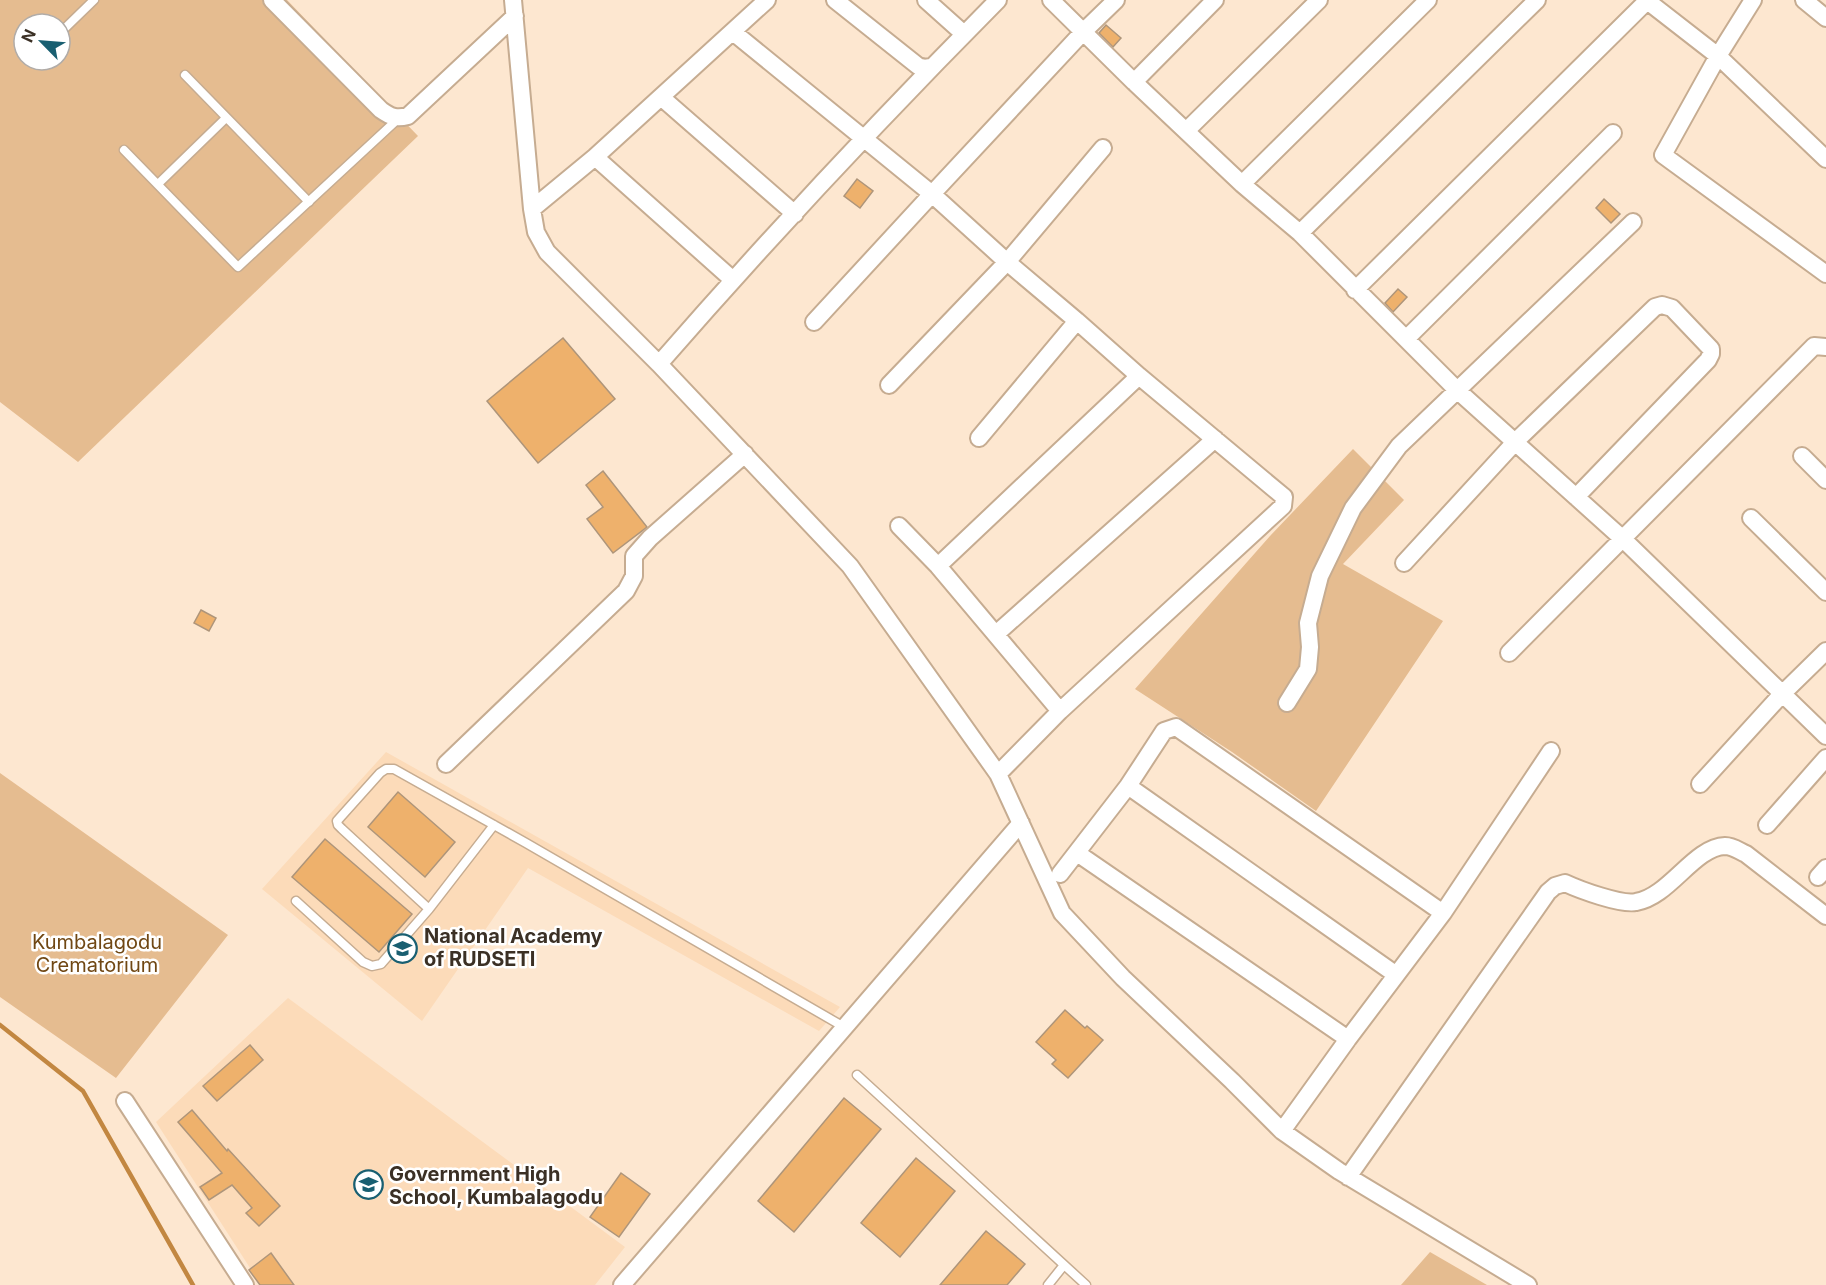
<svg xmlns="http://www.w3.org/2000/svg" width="1826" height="1285" font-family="Inter,sans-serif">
<rect width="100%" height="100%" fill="#fde7d0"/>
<path fill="#fcdbb9" d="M386,752L840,1007L819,1031L528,868L422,1021L262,889Z
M288,998L625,1247L595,1285H261L156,1122Z"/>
<path fill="#e5bc90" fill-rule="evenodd" d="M0,0H287L418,136L78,462L0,402ZM24,24H60V60H24Z
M1353,449L1404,500L1343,564L1443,621L1316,811L1232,752L1135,689L1270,536Z
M0,773L228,935L116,1078L0,997Z
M1430,1252L1487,1285H1401Z"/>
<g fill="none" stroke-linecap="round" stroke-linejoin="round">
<path stroke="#c28741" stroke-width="4.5" d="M0,1025L83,1091L193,1285"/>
</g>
<path fill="#eeb16c" stroke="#ae957a" stroke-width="1.5" d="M1106,25L1121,38L1113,47L1099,33Z
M857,179L873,191L860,208L844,196Z
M1604,199L1620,214L1611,223L1596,208Z
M1398,289L1407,297L1393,312L1385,303Z
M563,338L615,399L538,463L487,401Z
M603,471L647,527L613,553L587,519L603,507L586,485Z
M201,610L216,618L209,631L194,623Z
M398,792L455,842L425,877L368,827Z
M325,839L412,914L379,952L292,877Z
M1065,1010L1085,1028L1087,1026L1103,1040L1068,1078L1052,1064L1056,1060L1036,1042Z
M250,1045L263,1060L217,1101L203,1086Z
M844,1098L881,1129L794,1232L758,1201Z
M192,1110L227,1151L228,1149L280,1206L259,1226L246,1213L252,1208L232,1185L209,1200L200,1187L222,1173L178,1122Z
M916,1158L955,1191L900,1257L861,1223Z
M621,1173L650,1194L619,1237L590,1217Z
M986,1231L1025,1264L1007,1285H940Z
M271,1253L294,1285H260L249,1270Z"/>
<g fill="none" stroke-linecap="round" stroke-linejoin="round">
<defs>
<path id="service" d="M60,33L94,0
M185,75L309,202
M124,150L238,267L399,118
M158,184L226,118
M494,825L429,909L342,829L338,825L337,821L380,773L386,769H394L526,843L844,1027
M296,901L363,962L372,966L381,964L429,909
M857,1075L1086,1285
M1048,1285L1064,1265"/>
<path id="minor" d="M272,0L381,110C391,117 396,119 408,116L515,16
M513,0L532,209L536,232L547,252L659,364L850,566L998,774L1062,913L1123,978L1232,1081L1282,1131L1339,1171L1528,1285
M835,0L918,66L924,68L931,67
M926,0L964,34
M1051,0L1134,82L1242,184L1300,233L1457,390L1624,540L1826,736
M1646,0L1718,56L1826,159
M1753,0L1718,56L1663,155L1826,274
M1804,0L1826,18
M733,32L932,194L1083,32L1116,0
M1134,82L1215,0
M661,97L795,214
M1186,131L1319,0
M595,157L733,280
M1242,184L1428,0
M532,209L595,157L767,0
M1300,233L1537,0
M1355,290L1647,1
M814,322L932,194L1007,262L1077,321L1139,376L1284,497L1283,506L1060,711L998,774
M1406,339L1613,133
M659,364C768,239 881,118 998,0
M889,385L1007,262L1103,148
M979,438L1077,321
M1802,456L1826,480
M1751,518L1826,592
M899,526L938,566L1060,711
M1404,563L1517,440L1655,307L1662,305L1672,308L1711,349V354L1708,360L1576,497
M938,566L1139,376
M996,634L1215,439
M1509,653L1814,346L1826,347
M1287,703L1308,669L1310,647L1308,623L1320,576L1353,508L1399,446L1633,222
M446,764L626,591L634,576V556L650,538L745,454
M1700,784L1782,694L1826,651
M1128,786L1395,974
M1767,825L1826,758
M1077,853L1348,1039
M1060,874L1128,786L1164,731L1176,727L1443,913L1348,1039L1282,1131
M1818,877L1826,868
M1443,913L1551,751
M125,1101L245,1285
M1348,1177L1548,892L1555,886L1565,883C1580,890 1621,905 1636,902C1669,897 1694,847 1725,846C1733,846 1739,851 1746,854L1826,916
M622,1285L1021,823"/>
</defs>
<use href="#service" stroke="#c6ac91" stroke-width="11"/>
<use href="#minor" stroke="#c6ac91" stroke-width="20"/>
<use href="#service" stroke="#fff" stroke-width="8"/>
<use href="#minor" stroke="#fff" stroke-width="16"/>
</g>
<defs>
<symbol id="university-ring" viewBox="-11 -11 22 22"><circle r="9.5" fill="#fff" stroke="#195f71" stroke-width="1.5"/><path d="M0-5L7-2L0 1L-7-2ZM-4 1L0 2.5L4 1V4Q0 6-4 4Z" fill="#195f71"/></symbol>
</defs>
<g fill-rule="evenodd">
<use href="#university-ring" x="386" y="932" width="33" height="33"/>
<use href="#university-ring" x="352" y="1168" width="33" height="33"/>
</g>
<g text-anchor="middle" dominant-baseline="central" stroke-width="5" stroke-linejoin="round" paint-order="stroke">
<g font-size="20" font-weight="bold" fill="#3b3025" stroke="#fff" text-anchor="start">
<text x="424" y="936">National Academy<tspan x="424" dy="23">of RUDSETI</tspan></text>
<text x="389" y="1174">Government High<tspan x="389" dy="23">School, Kumbalagodu</tspan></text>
</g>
<g font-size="20" fill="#704713" stroke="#fff">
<text x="97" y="942">Kumbalagodu<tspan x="97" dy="23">Crematorium</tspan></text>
</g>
</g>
<g transform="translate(42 42) rotate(295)"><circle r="28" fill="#ffffff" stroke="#b1aca8" stroke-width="1.5"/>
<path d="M0-4.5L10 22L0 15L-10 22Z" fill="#195f71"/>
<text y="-9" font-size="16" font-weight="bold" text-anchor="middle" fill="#3b3025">N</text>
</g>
</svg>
